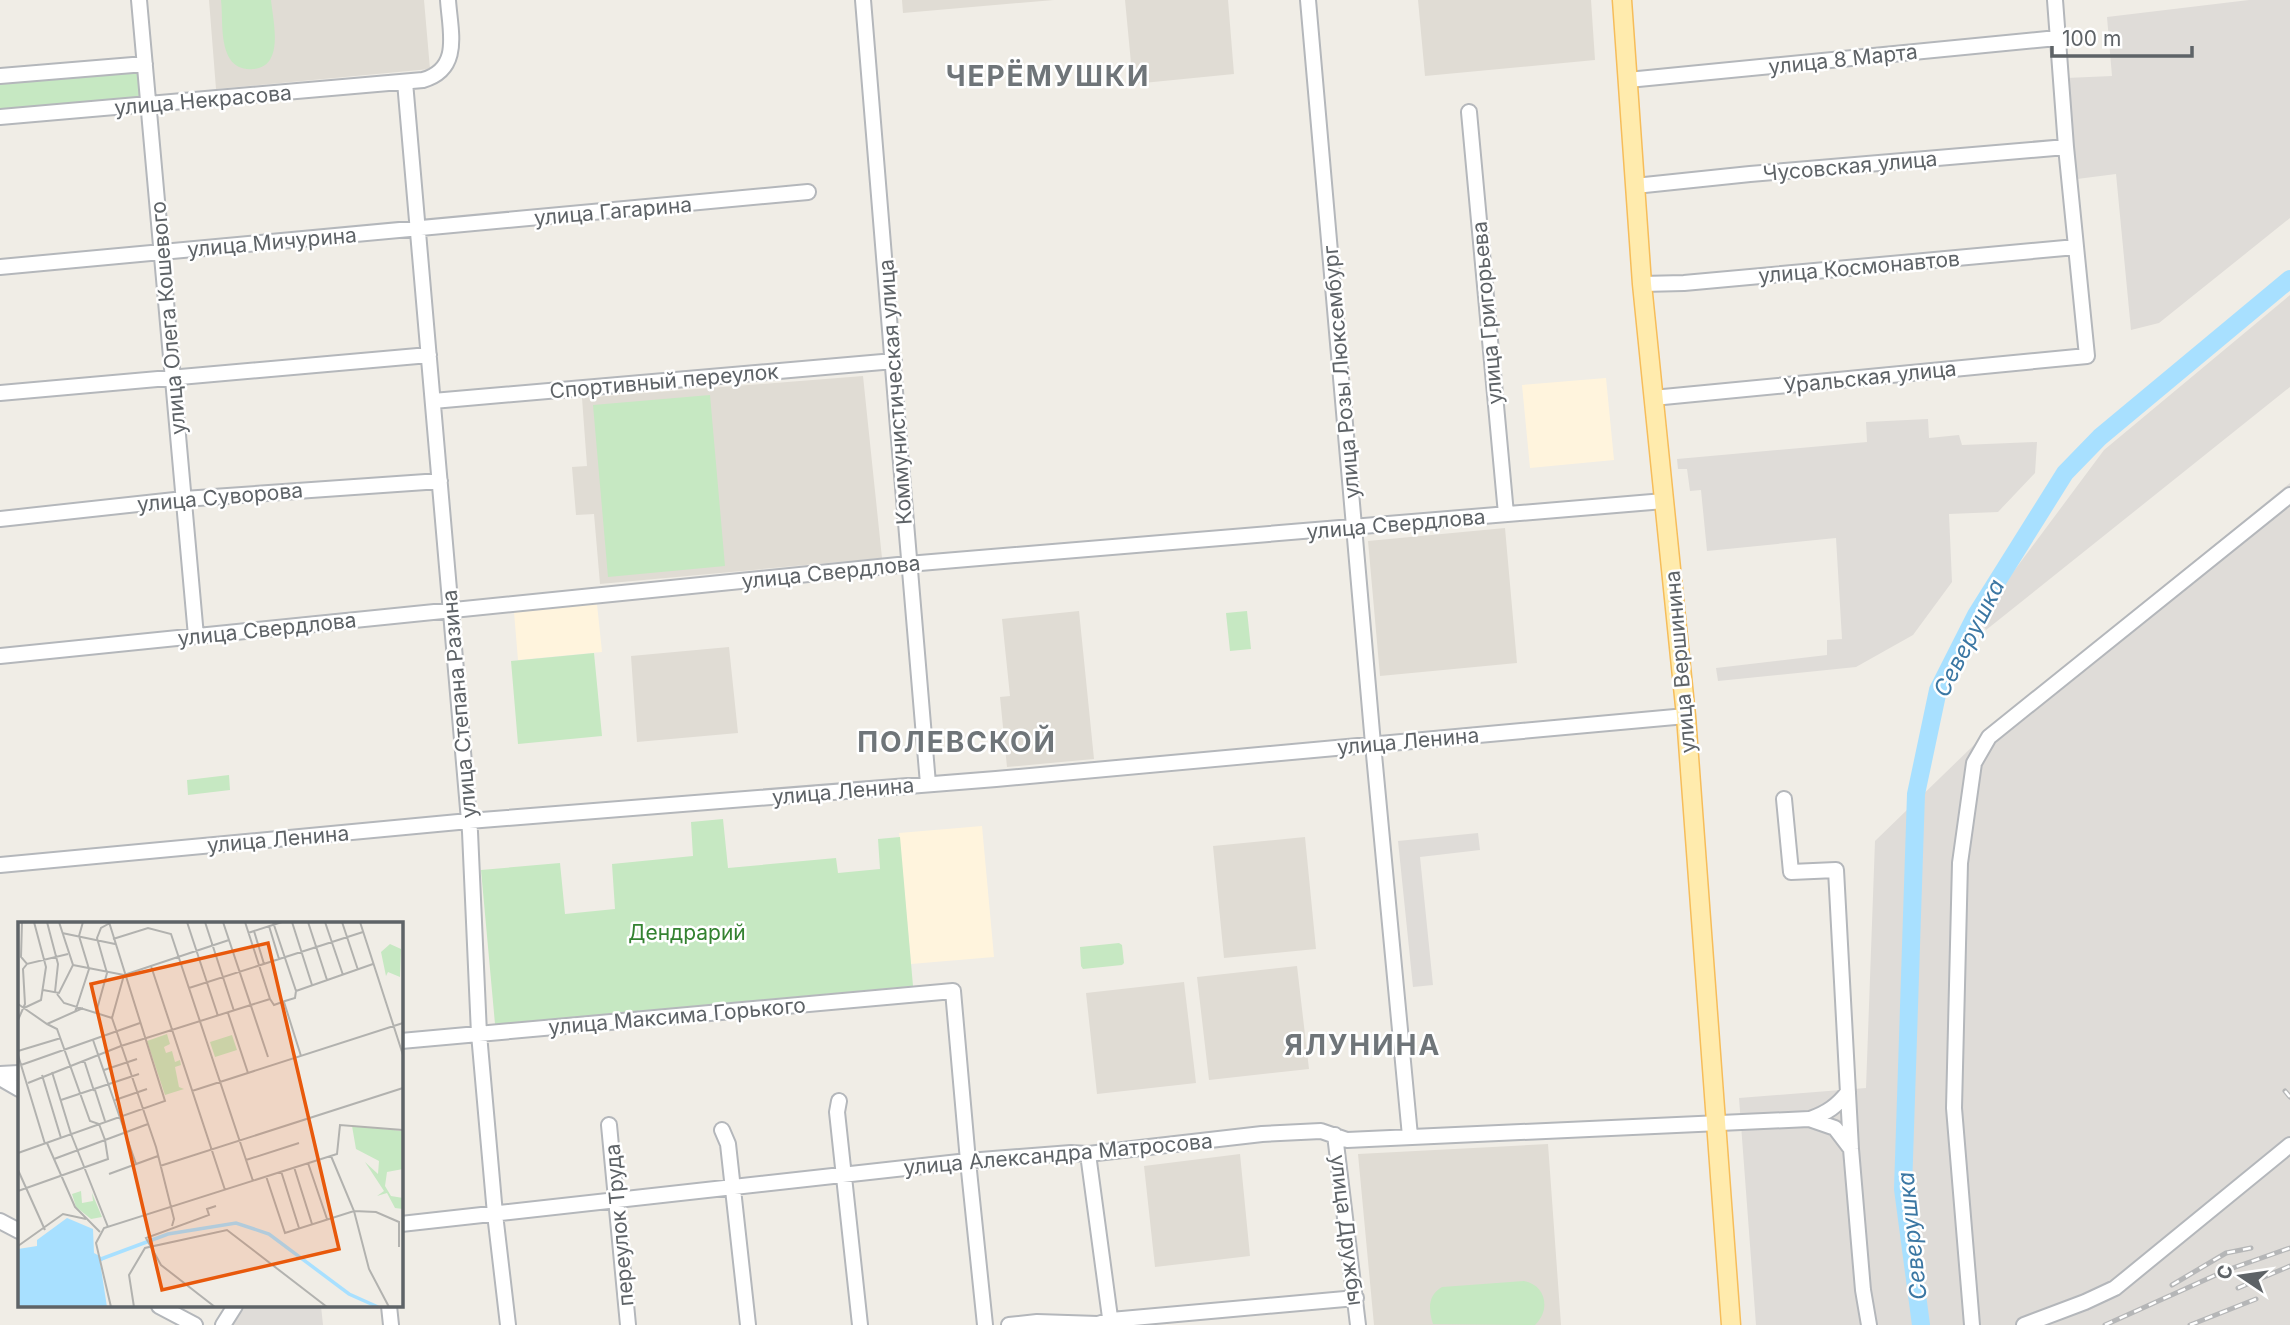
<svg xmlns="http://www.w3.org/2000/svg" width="2290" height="1325" font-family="Inter,sans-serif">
<rect width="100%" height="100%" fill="#f0ede6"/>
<path fill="#fff4dd" d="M1606,378L1614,460L1530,468L1522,385Z
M597,604L602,652L518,660L514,612Z
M982,826L994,957L911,964L899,833Z"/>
<path fill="#dfdcd8" d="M2249,0H2290V218L2159,323L2131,330L2116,174L2077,179L2066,78L2112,76L2107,17Z
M2290,295V387L1986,630L1979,618L2104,450Z
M1928,419L1929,438L1959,435L1962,445L2037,442L2035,473L1998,512L1949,514L1952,582L1913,635L1856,667L1718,681L1716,668L1827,655V640L1842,639L1836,538L1707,551L1701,490L1690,491L1687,469H1678L1677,459L1867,442L1866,422Z
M2290,483V1325H1756L1739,1098L1866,1088L1875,841L2008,712Z
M1478,833L1480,850L1420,857L1433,985L1413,987L1398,841Z
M239,1306H321L323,1325H227Z"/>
<path fill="#e0dcd4" d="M209,0H424L430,69L216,89Z
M902,0H1054L903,13Z
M1125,0H1228L1234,74L1133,84Z
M1418,0H1591L1595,60L1425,76Z
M863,376L882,558L600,584L594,514L576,515L572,467L587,466L582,398Z
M1505,528L1517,663L1380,676L1368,541Z
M1079,611L1094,759L1007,767L1000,697L1010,696L1002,619Z
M729,647L738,733L637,742L631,656Z
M1305,837L1316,949L1224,958L1213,846Z
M1297,966L1309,1069L1209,1080L1197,977Z
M1184,982L1196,1083L1097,1094L1086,993Z
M1548,1144L1561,1325H1374L1358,1154Z
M1240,1154L1250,1256L1155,1267L1144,1166Z"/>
<path fill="#c6e8c2" d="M221,0H271C273,21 285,67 253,69C244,70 235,67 230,59C220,43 223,18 221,0Z
M142,67L145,102L0,114V78Z
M710,395L725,566L608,577L593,405Z
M1247,611L1251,649L1230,651L1226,613Z
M594,653L602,736L518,744L511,661Z
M229,775L230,790L188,795L187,780Z
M723,819L728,868L836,858L838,873L880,869L878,839L900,837L913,986L495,1024L481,870L560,863L565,914L615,909L612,864L693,856L691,822Z
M1119,943L1122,945L1124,963L1122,965L1083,969L1081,966L1080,947Z
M1524,1281C1546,1285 1551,1310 1535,1325L1433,1324C1428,1309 1428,1295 1442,1287Z"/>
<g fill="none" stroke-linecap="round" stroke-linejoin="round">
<path stroke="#a8e0ff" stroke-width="18" d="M1921,1325L1903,1189L1916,794L1938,690L1976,615L2065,473L2100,437L2290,279"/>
<defs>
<path id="minor" d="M139,0L196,636
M863,0C886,261 904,523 928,784
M1308,0L1373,744L1410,1136
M0,76L145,64
M1628,80L2057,38
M405,82L470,832L479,1034L495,1214L508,1325
M1469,112L1506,514
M0,117L423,80C462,69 450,31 448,0
M1635,186L1750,174L2066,147
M0,267L808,192
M1642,284L1684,283L2076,247
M0,393L429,355
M1653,398L2087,356L2066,147L2055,0
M433,401L894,361
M0,519L184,499L440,481
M0,656L908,564L1664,501
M1784,799L1791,872L1836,870L1851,1149L1863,1290L1869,1325
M0,865L469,821L996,779L1686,716
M401,1041L953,991L968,1161L985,1325
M0,1074L19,1073
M0,1078L19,1089
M839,1101L837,1112L860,1325
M1810,1119C1827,1113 1837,1106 1848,1092
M609,1125L628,1325
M722,1130L728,1144L748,1325
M1335,1135L1358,1325
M1088,1154L1111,1325
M0,1221L19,1231
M401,1224L968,1161L1071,1153L1088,1154L1262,1134L1321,1131L1347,1140L1809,1119L1835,1128L1851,1149
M159,1306L195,1325
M389,1306L391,1325
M223,1325L235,1306
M1009,1325L1037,1322L1098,1324L1111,1320L1356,1298
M1972,1325L1954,1108L1960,863L1974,763L1989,737L2290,495
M2024,1325L2085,1302L2115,1288L2290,1145"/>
<path id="major" d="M1622,0L1642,284L1686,716L1731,1325"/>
</defs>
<use href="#minor" stroke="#b4b7bb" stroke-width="18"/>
<use href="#major" stroke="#f6bd5a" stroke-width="21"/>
<use href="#minor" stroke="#fff" stroke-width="14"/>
<use href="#major" stroke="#ffebad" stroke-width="18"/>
<defs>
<path id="rail" d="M2285,1091L2290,1097
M2172,1285L2226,1253L2251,1248
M2238,1288L2290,1266
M2105,1325L2227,1270L2290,1248
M2190,1325L2256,1299"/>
</defs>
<use href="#rail" stroke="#b5b6b7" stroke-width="5"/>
<use href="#rail" stroke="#fff" stroke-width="2.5" stroke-dasharray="8" stroke-linecap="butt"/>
</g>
<g text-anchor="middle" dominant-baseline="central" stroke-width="5" stroke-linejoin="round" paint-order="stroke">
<g font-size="21" fill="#5e6367" stroke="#fff">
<text transform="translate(1843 59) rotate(-6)">улица 8 Марта</text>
<text transform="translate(203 100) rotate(-5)">улица Некрасова</text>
<text transform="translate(1850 166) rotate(-5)">Чусовская улица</text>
<text transform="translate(613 211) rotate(-5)">улица Гагарина</text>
<text transform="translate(272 242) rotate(-5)">улица Мичурина</text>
<text transform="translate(1859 267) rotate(-5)">улица Космонавтов</text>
<text transform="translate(1487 313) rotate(-95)">улица Григорьева</text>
<text transform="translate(168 318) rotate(-95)">улица Олега Кошевого</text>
<text transform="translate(1341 372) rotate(-95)">улица Розы Люксембург</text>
<text transform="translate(1870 377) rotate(-6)">Уральская улица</text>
<text transform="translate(664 381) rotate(-5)">Спортивный переулок</text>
<text transform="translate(895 392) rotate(-94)">Коммунистическая улица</text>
<text transform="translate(220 497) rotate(-5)">улица Суворова</text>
<text transform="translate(1396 524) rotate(-5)">улица Свердлова</text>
<text transform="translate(831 572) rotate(-6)">улица Свердлова</text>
<text transform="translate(267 629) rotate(-6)">улица Свердлова</text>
<text transform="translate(1680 662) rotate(-95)">улица Вершинина</text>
<text transform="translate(459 704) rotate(-95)">улица Степана Разина</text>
<text transform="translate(1408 741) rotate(-5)">улица Ленина</text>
<text transform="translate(843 791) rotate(-5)">улица Ленина</text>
<text transform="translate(278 839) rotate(-5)">улица Ленина</text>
<text transform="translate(677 1016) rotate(-5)">улица Максима Горького</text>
<text transform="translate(1058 1154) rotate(-5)">улица Александра Матросова</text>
<text transform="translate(619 1225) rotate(-95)">переулок Труда</text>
<text transform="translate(1347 1230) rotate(83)">улица Дружбы</text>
</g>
<g font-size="21" fill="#348231" stroke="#fff">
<text x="687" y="932">Дендрарий</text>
</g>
<g font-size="23" font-style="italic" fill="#3b77a3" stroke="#fff">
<text transform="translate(1969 638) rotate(-63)">Северушка</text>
<text transform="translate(1912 1236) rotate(-96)">Северушка</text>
</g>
<g font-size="28" font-weight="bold" letter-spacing="2" fill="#6f7579" stroke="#fff">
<text x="1048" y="76">ЧЕРЁМУШКИ</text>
<text x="957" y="742">ПОЛЕВСКОЙ</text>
<text x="1363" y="1045">ЯЛУНИНА</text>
</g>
</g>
<g transform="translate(18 922)">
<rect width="385" height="385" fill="#f0ede6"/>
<path d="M372,22L383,27L382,55L370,50L368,54L363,30ZM149,112L152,122L146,125L148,131L154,129L157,140L162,138L163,143L157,145L161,165L166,167L147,173L129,119ZM214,113L219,128L197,135L192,120ZM334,204L385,209V247L369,250L367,264L373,274L385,276V287L377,286L369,271L359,274L366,269L347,240L360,252L361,239L338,227ZM63,269L64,281L75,279L74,271L84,295L73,297L58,285L54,272Z" fill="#c6e8c2"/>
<path d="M49,296L75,307L76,331L87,337L82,340L89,385H0V327L19,324V318Z" fill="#a8e0ff"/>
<path fill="none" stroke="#a8e0ff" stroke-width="3.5" d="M83,337L150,312L218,301L251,312L331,372L360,385"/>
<path fill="none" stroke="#b2b2af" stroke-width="2" d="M4,0L3,35L9,42L50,32M29,0L40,42L37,70M169,0L200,94M187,0L216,89M205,0L250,135M227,0L252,77M255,0L278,69M274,0L294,63M290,0L309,58M307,0L325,53M324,0L340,48M342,0L385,133M251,4L261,37M236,9L246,42M44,11L97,22M230,11L264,0M95,17L130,6L153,12L235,259M55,43L106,53L211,18M133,44L207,268M106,53L94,96L138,225L156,297L154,304M171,66L345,10M25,68L41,71L55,43L41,0M278,69L355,42M39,72L46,81L94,96M252,77L256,83L267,79L277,76L278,69M266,80L283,134M0,82L29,102L65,86M6,86L23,78L28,45L16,0M57,90L71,47L61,14L65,0M78,91L89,51L79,16L83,6L92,1M210,91L230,151M0,98L7,82L5,47L9,42M75,118L118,242M0,129L43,116M0,133L27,222M66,138L76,169M3,143L122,101M86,148L119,137M34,150L53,212M24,153L43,216M10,161L103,124L252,77M77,168L87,199M174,169L385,101M43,178L121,152M97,178L129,167M53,212L90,305M29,221L57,285L82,310M0,231L147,179L91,0M313,234L336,289L351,347L371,385M36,237L130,202M228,238L281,221M290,241L309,297M142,244L385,166M276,245L294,302M0,248L27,308M263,249L281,306M91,252L140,234M248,254L267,311L336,289L358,290L381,300V325M0,269L90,237L87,218L81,202L72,199L39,107L29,102M0,324L45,292L68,297M93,385L78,321L86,306L319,232L322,203L385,208M116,385L111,353L127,326L209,308L309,385M197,385L143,343L128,316L191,293L189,287L198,284"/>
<path fill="#e8590c" fill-opacity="0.15" stroke="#e8590c" stroke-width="3.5" d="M250,21L321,327L144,368L73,62Z"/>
<rect width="385" height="385" fill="none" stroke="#5e6367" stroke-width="3.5"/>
</g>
<g transform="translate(2241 1276) rotate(283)" stroke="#ffffff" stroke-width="5" paint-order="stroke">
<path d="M0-5L12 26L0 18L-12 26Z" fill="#5e6367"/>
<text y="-10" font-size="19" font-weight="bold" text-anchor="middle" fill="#5e6367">С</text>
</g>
<path d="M2052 46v10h140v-10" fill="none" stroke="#5e6367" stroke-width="3.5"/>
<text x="2062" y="46" font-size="21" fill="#5e6367" stroke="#ffffff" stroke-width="5" paint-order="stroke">100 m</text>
</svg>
